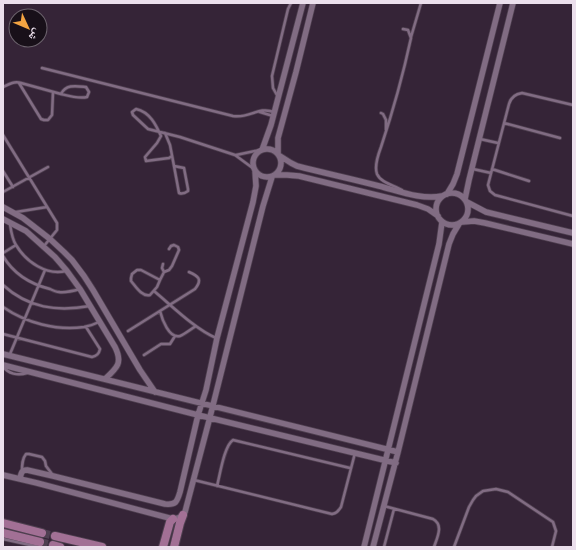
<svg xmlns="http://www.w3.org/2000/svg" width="576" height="550" font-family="'Sofia Sans Condensed','Noto Naskh Arabic',sans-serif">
<rect width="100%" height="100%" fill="#352437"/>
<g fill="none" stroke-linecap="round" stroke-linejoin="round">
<path stroke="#504052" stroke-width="8" stroke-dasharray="8 4" stroke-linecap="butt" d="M42,533L55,536
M40,542L53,545"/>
<defs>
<path id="lane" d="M411,37L421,3
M42,68L233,116C249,119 258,106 274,112
M19,83L41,119L44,120H48L52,115L53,92
M3,87C9,84 14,81 21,83L61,94C69,96 79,99 87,97L89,92L86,87C76,86 66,84 61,94
M278,97L273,88L272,76L288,9L291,3
M573,105L522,93C515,94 511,97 509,104L488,185L490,191L495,195L573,216
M260,112L273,116
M381,113L383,114L386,120V130
M504,123L560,138
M165,133L170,145L174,166L184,168L188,189V191C184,194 182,194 179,193L174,166
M3,135L57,223V230L44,246
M480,139L498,143
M236,155L260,150
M172,156L169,158L146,161L145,157L157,143L161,136C156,125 150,112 136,109L132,112L133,115L148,129L180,137L235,155L254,169
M473,169L491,173
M492,169L529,181
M3,171L13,187
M402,190C394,185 381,183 377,174C374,166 378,155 381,147C393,111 403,75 411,38L408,30L403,29
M3,192L48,167
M16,212L47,207
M10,224C11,231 12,239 16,245C26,262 47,276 66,271
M3,253L16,245
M3,256C13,273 30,284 50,289C52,290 56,292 59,292C66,293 73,291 80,289
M163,264L162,268L164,272L169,270L172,266L179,250L178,247L174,245L171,246L169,249
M137,270H141L160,280L157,287L150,295C142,297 136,287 131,281V278L132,274Z
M160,280L164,272
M3,285C28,308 57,312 90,306
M154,291C172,306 195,329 216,338
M3,307C26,323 57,331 84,327C89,326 95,324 99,322
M160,311C162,319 169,339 180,336C185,334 191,329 196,326
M128,331L195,289C203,279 198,276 189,272
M3,334L92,357C97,356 99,354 100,349L86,327
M10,354L45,270
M144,355L161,344H170L175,336
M3,366C8,374 18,376 27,373
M22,471C22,465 22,459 26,454H29L42,457L45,461L46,466L52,474
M194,480L332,514C337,513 338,511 341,507L355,453
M217,486C220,475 224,446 233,440L350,468
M384,506L433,519C444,525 437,538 434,547
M3,539L39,547
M384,547L394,509
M454,547L469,507L473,500L476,496L483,491L496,489L508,492L553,522L556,531L552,547"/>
<path id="street" d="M253 163a14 14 0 1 1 28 0a14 14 0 1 1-28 0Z
M262,150L271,125L303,3
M278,154V138L296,72L313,3
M280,156L291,163L297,166C324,173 352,179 379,186C399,191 421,200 442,196
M275,175H287L299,176L417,205L428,209L438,216
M436 209a16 16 0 1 1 32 0a16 16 0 1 1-32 0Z
M447,194L453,184L457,174L500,3
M465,199L469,180L513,3
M467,202L486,212L573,233
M3,207L23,218L50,239L64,252L72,260L84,276L93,290L140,370L155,392
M3,219L26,231L55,257L67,271L80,289L115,347C123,363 117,368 105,379
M462,222L474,221L485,223L573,244
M3,354L398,452
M3,365L198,415L396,463
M3,475L37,483L173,519L178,518L183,515L185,512L210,417L263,206L272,177
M20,479C21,474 21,470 27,470L53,476L165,504C176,505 177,502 180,492L198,415L206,390L217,338L253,202L256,186L255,170
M364,547L439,244L442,222
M373,547L398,452L449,244L453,234L459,224"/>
<path id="primary" d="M3,523L42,533
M3,533L40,542
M55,536L102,547
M53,545L60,547
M163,547L170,522L173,519
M174,547L180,523L183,515"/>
</defs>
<use href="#lane" stroke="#4e3f4f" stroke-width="4"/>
<use href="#street" stroke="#4e3f4f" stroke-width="7"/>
<use href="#primary" stroke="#4e3f4f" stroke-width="10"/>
<use href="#lane" stroke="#816c83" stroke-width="2.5"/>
<use href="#street" stroke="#816c83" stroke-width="5.5"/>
<use href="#primary" stroke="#a27095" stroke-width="8"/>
</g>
<rect width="576" height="550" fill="none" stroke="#ebdfec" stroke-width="8"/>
<g transform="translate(28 28) rotate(134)"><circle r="19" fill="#181019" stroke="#6c636d"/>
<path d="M0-3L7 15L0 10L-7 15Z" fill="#f3a442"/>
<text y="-6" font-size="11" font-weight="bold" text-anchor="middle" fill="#ebdfec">ش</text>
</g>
</svg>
